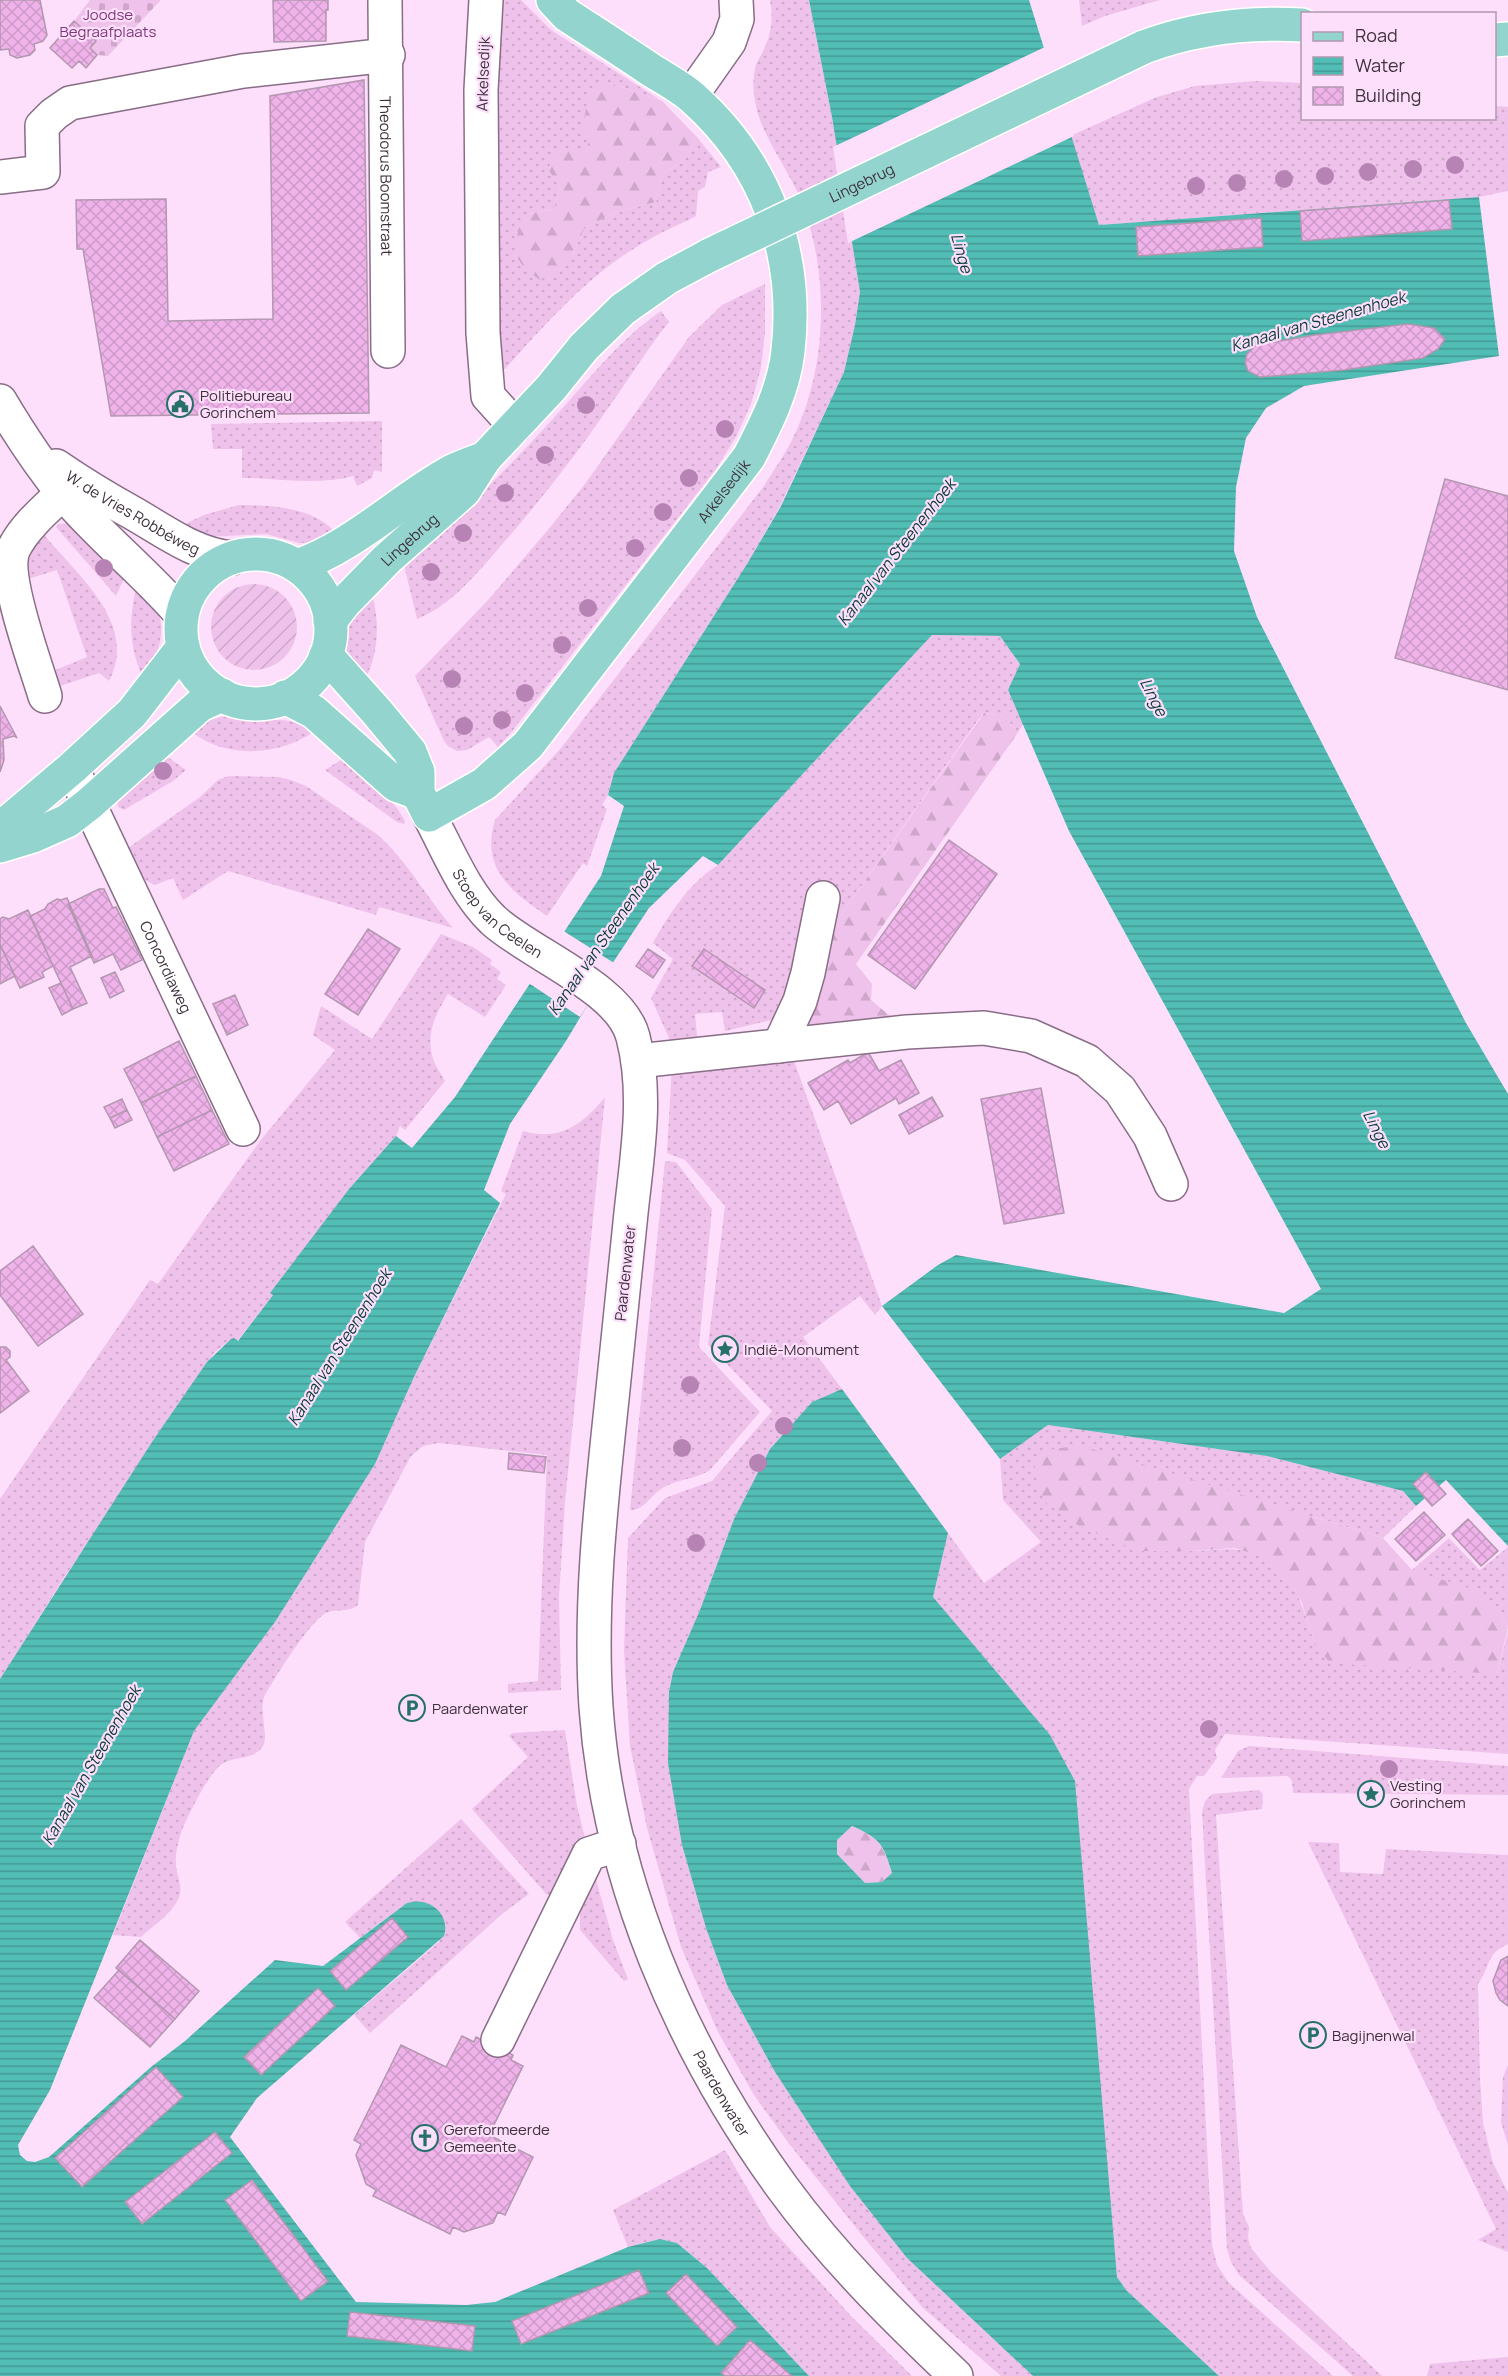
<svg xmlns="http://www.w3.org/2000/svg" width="1508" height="2376" font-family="Manrope,sans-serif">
<defs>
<pattern id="grass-dots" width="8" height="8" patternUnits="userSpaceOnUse" patternTransform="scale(1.5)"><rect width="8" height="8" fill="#efc2eb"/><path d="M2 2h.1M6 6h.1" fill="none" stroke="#cea7ca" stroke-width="1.8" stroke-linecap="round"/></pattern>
<pattern id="forest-firs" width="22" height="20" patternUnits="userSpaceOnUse" patternTransform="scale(1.5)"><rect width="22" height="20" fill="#efc2eb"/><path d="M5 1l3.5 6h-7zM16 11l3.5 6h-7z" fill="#cea7ca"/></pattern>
<pattern id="cemetery-stones" width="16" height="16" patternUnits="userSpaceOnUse" patternTransform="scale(1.5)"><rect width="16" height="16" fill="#efc2eb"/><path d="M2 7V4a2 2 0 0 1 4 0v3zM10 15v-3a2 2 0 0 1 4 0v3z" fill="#cea7ca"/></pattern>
<pattern id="garden-furrows" width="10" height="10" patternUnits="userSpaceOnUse" patternTransform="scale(1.5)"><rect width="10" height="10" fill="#efc2eb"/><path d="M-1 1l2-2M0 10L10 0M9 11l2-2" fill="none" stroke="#cea7ca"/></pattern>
<pattern id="water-rules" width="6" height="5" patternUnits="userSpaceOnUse" patternTransform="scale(1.5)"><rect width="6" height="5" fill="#51bdb4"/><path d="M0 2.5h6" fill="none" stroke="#449a94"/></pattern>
<pattern id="building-cross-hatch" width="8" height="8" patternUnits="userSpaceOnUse" patternTransform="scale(1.5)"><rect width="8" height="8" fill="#efb3ea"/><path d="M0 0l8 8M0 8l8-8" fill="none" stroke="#ce9aca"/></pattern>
</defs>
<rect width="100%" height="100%" fill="#fedffb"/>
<path fill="url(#grass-dots)" d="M501,0H521L551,30L662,101L606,82L586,151L560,187L554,209L528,214L572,257L584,229L613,213L656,202L662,174L683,162L697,137L721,167L708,172L705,187L698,191L696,216C681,224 665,230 650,239C593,270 548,321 505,369H501L496,346L494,75Z
M770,0H809L832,117L860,292L855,325L844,372L780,506L747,564L614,773L608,795L602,805L607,809L587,866L583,863L547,916C512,892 480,869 495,820L561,748L764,486C773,471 784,456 792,440C828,368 830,274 801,200C789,171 761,134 756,106C753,92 752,79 756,65C758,59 762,54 764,49C772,33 773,17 770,0Z
M1079,0H1160L1105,16L1082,26Z
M1256,81L1302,83V118H1494L1495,106L1508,107V191L1479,197L1099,225L1070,136L1157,97L1195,86Z
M765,284V332L761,368L751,404L736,437L716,469L510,734L498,747L489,737L467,750L457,751L448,746L444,741L415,676L489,599L547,531L585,484L689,337L722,305Z
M661,311L669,322C648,348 631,376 611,404C575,457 535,507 493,555C471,580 448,607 417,619L404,565C454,520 503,474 548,424C585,385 616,342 661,311Z
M382,421V472L374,470L372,478L357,486L353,476C317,486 278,478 242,478V449H213L211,424Z
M239,505C270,505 313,507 335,532L311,543H299L266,534L207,537L183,525L204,515Z
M69,523L127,572L116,596L56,527L59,524Z
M45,536C78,576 139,624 109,681L99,673L54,688L53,671L87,657L57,570L28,579C25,561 31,548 45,536Z
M137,586C142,592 148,597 153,603C170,627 158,657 143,678C129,647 128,618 137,586Z
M371,592C380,618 379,653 366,677C361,673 355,669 352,664C334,639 357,611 371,592Z
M932,635L1000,636L1020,664L1008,690L1023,724L1017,734L1006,716L983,713L826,936L780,1012L772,1020L725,1031L722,1012L695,1014L698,1045L673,1047L651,998L673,959L653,943C669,914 689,883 718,865Z
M226,716C236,716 245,719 255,720C282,721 286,717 312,729L313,732C279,756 225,759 192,732L204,721Z
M165,755L186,770L173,781L124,810L118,807L117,799Z
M347,756L370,778L397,808L405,821L404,824L397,822L325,770Z
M229,776L279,777L291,780L306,786L378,835C408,862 427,898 453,928L379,907L376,915L228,871L183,900L173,878L155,885L143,879L128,848L200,797L218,780Z
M441,934L473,947L492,960L490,964L501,972L497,979L506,985L485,1017L448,994C434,1016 424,1038 435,1064C438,1070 442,1075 445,1081L405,1130L400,1126L396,1136L349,1189L271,1293L273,1295L237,1341L234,1338L231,1339L214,1353L64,1578L0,1679V1499L150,1280L158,1284L260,1141L335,1050L313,1035L321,1006L372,1039Z
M793,1058L882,1306L875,1315L860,1296L803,1337L842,1389L812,1402L770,1449L734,1519L700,1610L673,1672L669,1692L682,1845L706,1928L727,1985L775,2072L850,2185L907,2258L1033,2376H1001L923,2308L861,2234L787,2141L754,2095L718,2032L681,1947L647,1828L630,1746L624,1650L628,1538L665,1498L712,1481L772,1411L725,1362L729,1351L723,1345L712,1348L708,1345L725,1206L685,1160L667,1153L672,1065Z
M605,1097L565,1503L559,1597L561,1690L508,1693V1684L538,1681L547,1455L439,1443L423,1446L411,1456L365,1542L358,1605C349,1613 337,1608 326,1613C310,1621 274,1679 264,1697C259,1712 269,1736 263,1746C255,1760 234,1756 222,1764C208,1774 189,1814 182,1830C178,1842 175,1853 176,1866C177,1876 183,1887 179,1897C173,1913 153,1926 141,1937L113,1935L194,1731L275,1622L375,1464L414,1377L506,1194L501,1191L523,1131C560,1142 583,1124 605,1097Z
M665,1161L676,1162L712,1209L699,1347L760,1412L710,1470C695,1480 675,1479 661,1489C649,1497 645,1510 630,1510Z
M1048,1425L1267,1456L1403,1491L1416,1506L1383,1538L1315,1517L1138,1551C1155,1551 1172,1551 1189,1551C1215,1551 1243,1544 1267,1558C1295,1574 1306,1616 1315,1645L1497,1674L1508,1631V1754L1225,1734L1215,1750L1217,1758L1204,1776H1197L1189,1789L1212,2245L1217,2265L1229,2283L1333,2376H1219L1126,2290L1117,2277L1115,2258L933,1597L948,1533L984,1583L1041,1542L1003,1500L1000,1459Z
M1449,1538L1480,1570L1508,1547V1627L1496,1607L1412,1570Z
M565,1730L577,1806L585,1838L551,1895L546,1894L472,1809L528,1757L509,1736L512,1733Z
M1249,1746L1508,1766V1795L1293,1793L1292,1781L1288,1776L1221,1778L1238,1751Z
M1259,1790L1263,1794L1262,1809L1216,1815L1243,2214L1249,2227L1248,2238L1251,2248L1271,2272L1382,2376H1353L1239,2275L1231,2262L1227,2249L1202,1812L1205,1801L1212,1794Z
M461,1819L529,1894L502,1914L370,2033L354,2015L440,1941L407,1903L360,1938L345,1922Z
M1308,1842L1339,1843L1340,1872L1383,1874L1386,1849L1508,1855V1944C1486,1953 1490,1968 1478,1984L1480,2079L1483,2123L1493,2163L1508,2193V2252L1478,2240L1496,2229Z
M595,1876L613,1940L628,1979L624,1981L580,1930V1908Z
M1508,2065V2145L1501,2122L1503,2077Z
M725,2150L770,2227L852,2317L912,2376H809L707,2268L677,2243L660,2239L628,2247L613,2210Z
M1508,2357V2376H1427L1430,2364Z"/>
<path fill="url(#forest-firs)" d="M606,82L662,101L697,137L683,162L662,174L656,202L613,213L584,229L572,257L557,270L540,280L525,269L515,254L518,230L528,214L554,209L560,187L548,169L557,148L586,151L589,140L583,128L589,89Z
M984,713L1006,716L1017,734L856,964L872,984L871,1000L896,1021L806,1029C822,997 823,971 826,936Z
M1079,1445L1383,1538L1412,1570L1472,1589L1496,1607L1508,1627L1497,1674L1330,1663L1315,1645L1302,1603L1286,1576L1267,1558L1235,1548L1191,1551H1138L1079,1526L1047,1504L1038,1487L1034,1462L1043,1451Z
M852,1826C881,1839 882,1844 892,1873L882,1882L865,1883L837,1854V1840Z"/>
<path fill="url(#cemetery-stones)" d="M90,0H161L108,56L97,55L90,48L96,41L74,21Z"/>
<path fill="url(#garden-furrows)" d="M211 627a43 43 0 1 1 86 0a43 43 0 1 1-86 0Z"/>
<path fill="url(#water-rules)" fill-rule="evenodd" d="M809,0H1029L1099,225L1479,197L1499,356L1304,386L1266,408L1246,438L1236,487L1234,551L1257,617L1466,1023L1508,1094V1546L1446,1480L1416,1506L1403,1491L1267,1456L1048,1425L1000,1459L882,1306L938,1265L956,1255L1284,1313L1321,1289L1069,831L1008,690L1020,664L1000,636L932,635L718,865L703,856L649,908L614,961L566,1041L510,1124L484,1190L500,1203L414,1377L375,1464L275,1622L194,1731L50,2090L18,2145L20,2155L27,2161L35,2162L49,2157L151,2067L185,2041L275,1960L323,1966L407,1903C428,1896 451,1913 444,1936L257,2098L230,2137L356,2302L466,2305L495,2302L628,2247L660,2239L677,2243L707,2268L809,2376H0V1679L152,1442L207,1362L231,1339L234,1338L238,1341L273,1295L270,1293L349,1189L396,1136L412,1148L455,1097L601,876L624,806L608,795L614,773L747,564L781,506L844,372L855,325L860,292L832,117Z
M842,1389L948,1533L933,1597L1050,1735L1075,1781L1117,2277L1126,2290L1219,2376H1033L907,2258L850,2186L775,2072L727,1985L706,1928L682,1845L668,1763L669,1692L673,1672L700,1610L734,1519L770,1449L812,1402ZM852,1826C881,1839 883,1844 892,1873L882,1882L865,1883L837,1854V1840Z"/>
<path fill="#fedffb" d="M1047,46L1074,136L848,243L833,147Z
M562,930L614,963L580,1017L527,982Z"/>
<path fill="url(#building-cross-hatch)" stroke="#b397b0" stroke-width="1.5" d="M0,0H40L47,35L43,41L34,44L35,50L30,55L17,58L10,55L9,49L0,50Z
M273,0H328V10H326V41L274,42Z
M74,21L96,41L90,48L97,55L86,68L79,61L72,68L50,48Z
M364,80L369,413L111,416L83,249H77L76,200L166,199L168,321L273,319L270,96Z
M1449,200L1452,229L1302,241L1300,211Z
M1261,218L1263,247L1138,256L1136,227Z
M1408,324L1434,328L1445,339L1438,349L1423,358L1344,370L1260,377L1248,371L1245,362L1247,354L1256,345L1315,335Z
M1445,479L1508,496V690L1395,658Z
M0,706L17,738L14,736L3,739L4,760L0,772Z
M949,840L997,874L915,989L868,955Z
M99,889H104L113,908L116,907L142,960L121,970L113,954L94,963L68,904Z
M67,898L92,956L70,967L87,1003L73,1009L30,916L45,909L48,904L57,899L61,900Z
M28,910L53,966L42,972L44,977L20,988L0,944V919L3,917L9,919Z
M368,929L400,949L358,1015L325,994Z
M0,944L15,976L0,984Z
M648,949L665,960L653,978L636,966Z
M704,949L765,990L754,1008L692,966Z
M115,972L124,991L110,998L101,978Z
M61,983L73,1009L62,1015L49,988Z
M235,995L248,1025L227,1035L213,1004Z
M179,1041L196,1076L141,1103L124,1069Z
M868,1052L879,1071L901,1060L919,1093L899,1104L896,1098L851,1124L838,1101L824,1110L808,1083L848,1060L850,1063Z
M196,1076L212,1110L157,1137L141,1103Z
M1041,1088L1064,1213L1004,1224L981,1099Z
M932,1097L943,1116L909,1134L899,1115Z
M122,1099L127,1110L110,1118L104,1107Z
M127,1110L132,1120L115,1128L110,1118Z
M212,1110L229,1144L174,1171L157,1137Z
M33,1246L83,1314L38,1346L0,1295V1271Z
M0,1347H6L10,1351V1357L6,1360L29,1391L0,1413Z
M509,1453L546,1457L544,1473L508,1469Z
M1426,1472L1446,1494L1432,1506L1413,1484Z
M1424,1512L1445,1535L1416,1561L1395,1539Z
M1468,1519L1498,1551L1481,1566L1452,1534Z
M392,1918L408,1937L346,1990L330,1971Z
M140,1940L199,1991L175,2019L116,1968Z
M1508,1956V2006L1500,2000L1496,1993L1493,1981L1501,1960Z
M119,1970L175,2019L150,2047L94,1998Z
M318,1988L335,2006L261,2075L244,2057Z
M462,2036L474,2042L476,2037L513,2055L511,2060L523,2066L489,2135L533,2157L505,2215L498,2212L493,2223L464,2232L453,2227L450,2234L373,2196L376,2190L366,2184L356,2155L361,2144L354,2140L401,2045L446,2067Z
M156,2067L183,2097L82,2187L55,2158Z
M215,2132L232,2153L142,2224L125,2202Z
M252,2180L328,2281L301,2301L225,2200Z
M639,2270L649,2293L521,2344L512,2321Z
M686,2274L737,2327L717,2346L666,2293Z
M350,2312L475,2326L472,2351L347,2336Z
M750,2340L792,2376H725L721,2373Z"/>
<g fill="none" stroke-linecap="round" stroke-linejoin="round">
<defs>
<g id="minor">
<path id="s1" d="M385,0L388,351"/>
<path d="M486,0L481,90L483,333L488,396L515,426"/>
<path d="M691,96L729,42L737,19L736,0"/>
<path d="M0,177L43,172L42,126L54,114L70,103L243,71L388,55"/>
<path d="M0,401C19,433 39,464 63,493C99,536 145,572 182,615"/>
<path id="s2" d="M56,466C81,483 105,498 131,512C163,530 195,555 232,558"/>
<path d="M45,696C36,665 1,574 14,548C28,521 56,501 76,480"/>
<path id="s3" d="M72,768L243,1129"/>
<path id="s4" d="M429,815C448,850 464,892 493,920C530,954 621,988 633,1037C648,1094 637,1156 631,1213C625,1272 619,1331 613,1389C602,1495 589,1600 596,1707C608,1879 681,2048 782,2187C833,2257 894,2317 956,2376"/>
<path d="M779,1046L800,1001L808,973L823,898"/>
<path d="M638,1061L907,1032L984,1028L1031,1036L1087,1061L1120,1090L1150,1136L1171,1184"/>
<path d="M498,2040L589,1854L619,1844"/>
</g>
<g id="major">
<path d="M1494,40L1508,39"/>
<path d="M1144,47C1195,28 1248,22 1302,25"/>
<circle cx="256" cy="629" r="75"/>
<path d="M297,566C354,546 396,503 447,474C459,467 473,463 485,458"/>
<path id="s5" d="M330,621L344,603L387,559L464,491L485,458L551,388L584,347L623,309L667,278L710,255"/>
<path id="s6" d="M326,655L377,712L410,752L418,772V793L429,815L484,784L528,745L749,457C766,424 784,389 788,351C799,253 766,163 693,98C681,87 665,79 651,70C623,51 595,33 567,15L553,0"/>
<path d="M285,697L314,712L396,785L418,793"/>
<path d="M0,829L72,768L132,713L183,647"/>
<path d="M0,846L33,836L67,821L89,804L200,705L222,695"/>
</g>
</defs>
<use href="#minor" stroke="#886d86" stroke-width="36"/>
<use href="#major" stroke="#fff" stroke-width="36"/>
<use href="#minor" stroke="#fff" stroke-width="33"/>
<use href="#major" stroke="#94d4ce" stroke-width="33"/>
<defs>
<g id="major-bridge">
<path id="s7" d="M710,255L1144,47"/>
</g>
</defs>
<use href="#major-bridge" stroke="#fff" stroke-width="36" stroke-linecap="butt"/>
<use href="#major-bridge" stroke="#94d4ce" stroke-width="33"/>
</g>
<g fill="#b783b4">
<circle cx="1455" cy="165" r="9"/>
<circle cx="1413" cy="169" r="9"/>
<circle cx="1368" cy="172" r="9"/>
<circle cx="1325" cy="176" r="9"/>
<circle cx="1284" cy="179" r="9"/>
<circle cx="1237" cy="183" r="9"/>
<circle cx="1196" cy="186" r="9"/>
<circle cx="586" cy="405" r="9"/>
<circle cx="725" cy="429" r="9"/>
<circle cx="545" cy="455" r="9"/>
<circle cx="689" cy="478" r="9"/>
<circle cx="505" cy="493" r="9"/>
<circle cx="663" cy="512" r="9"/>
<circle cx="463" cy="533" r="9"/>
<circle cx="635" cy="548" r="9"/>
<circle cx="104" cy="568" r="9"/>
<circle cx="431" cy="572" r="9"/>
<circle cx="588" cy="608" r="9"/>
<circle cx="562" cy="645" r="9"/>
<circle cx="452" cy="679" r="9"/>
<circle cx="525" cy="693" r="9"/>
<circle cx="502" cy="720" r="9"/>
<circle cx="464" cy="726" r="9"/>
<circle cx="163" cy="771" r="9"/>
<circle cx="690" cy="1385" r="9"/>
<circle cx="784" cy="1426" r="9"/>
<circle cx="682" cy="1448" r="9"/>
<circle cx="758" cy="1463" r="9"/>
<circle cx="696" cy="1543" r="9"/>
<circle cx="1209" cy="1729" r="9"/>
<circle cx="1389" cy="1769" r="9"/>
</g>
<defs>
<symbol id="civic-ring" viewBox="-11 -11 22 22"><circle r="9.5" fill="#fedffb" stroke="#26706a" stroke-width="1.5"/><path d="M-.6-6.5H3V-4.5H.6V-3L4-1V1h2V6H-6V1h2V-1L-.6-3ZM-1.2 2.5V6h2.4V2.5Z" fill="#26706a"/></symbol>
<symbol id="sight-ring" viewBox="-11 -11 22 22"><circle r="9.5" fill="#fedffb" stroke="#26706a" stroke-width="1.5"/><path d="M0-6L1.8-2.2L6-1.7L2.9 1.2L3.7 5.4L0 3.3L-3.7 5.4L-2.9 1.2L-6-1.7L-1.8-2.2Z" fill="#26706a"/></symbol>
<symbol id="parking-ring" viewBox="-11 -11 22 22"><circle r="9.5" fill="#fedffb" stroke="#26706a" stroke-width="1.5"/><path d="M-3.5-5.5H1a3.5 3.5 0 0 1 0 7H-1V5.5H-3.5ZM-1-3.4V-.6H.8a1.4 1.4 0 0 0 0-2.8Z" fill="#26706a"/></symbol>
<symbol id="church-ring" viewBox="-11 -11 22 22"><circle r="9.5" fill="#fedffb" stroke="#26706a" stroke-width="1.5"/><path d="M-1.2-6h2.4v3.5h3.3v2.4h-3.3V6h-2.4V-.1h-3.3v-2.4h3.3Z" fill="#26706a"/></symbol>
</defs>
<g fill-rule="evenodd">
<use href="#civic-ring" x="165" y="389" width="30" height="30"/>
<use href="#sight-ring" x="710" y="1334" width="30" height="30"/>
<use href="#parking-ring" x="397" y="1693" width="30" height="30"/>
<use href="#sight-ring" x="1356" y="1779" width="30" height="30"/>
<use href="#parking-ring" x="1298" y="2020" width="30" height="30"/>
<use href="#church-ring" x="410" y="2123" width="30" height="30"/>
</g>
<g text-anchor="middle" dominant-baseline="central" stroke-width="4.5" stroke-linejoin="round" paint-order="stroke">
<g font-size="15" fill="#7d377a" stroke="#fedffb">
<text x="108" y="14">Joodse<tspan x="108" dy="17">Begraafplaats</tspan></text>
</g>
<g font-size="15" fill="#3d313c" stroke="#fedffb">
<text transform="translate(483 74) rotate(-88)">Arkelsedijk</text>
<text stroke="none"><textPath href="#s1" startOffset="176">Theodorus Boomstraat</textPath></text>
<text stroke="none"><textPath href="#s7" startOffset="168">Lingebrug</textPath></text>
<text stroke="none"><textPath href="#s6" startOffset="638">Arkelsedijk</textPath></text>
<text stroke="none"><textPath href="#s2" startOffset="90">W. de Vries Robbéweg</textPath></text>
<text stroke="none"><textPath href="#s5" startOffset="114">Lingebrug</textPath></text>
<text stroke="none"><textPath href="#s4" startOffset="122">Stoep van Ceelen</textPath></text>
<text stroke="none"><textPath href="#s3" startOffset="220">Concordiaweg</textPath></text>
<text transform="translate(625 1273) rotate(-84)">Paardenwater</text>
<text stroke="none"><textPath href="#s4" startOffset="1392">Paardenwater</textPath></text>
</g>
<g font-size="15" fill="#3d313c" stroke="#fedffb" text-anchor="start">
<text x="200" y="395">Politiebureau<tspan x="200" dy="17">Gorinchem</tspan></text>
<text x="744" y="1349">Indië-Monument</text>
<text x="432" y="1708">Paardenwater</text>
<text x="1390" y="1785">Vesting<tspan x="1390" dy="17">Gorinchem</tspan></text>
<text x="1332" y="2035">Bagijnenwal</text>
<text x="444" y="2129">Gereformeerde<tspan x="444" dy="17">Gemeente</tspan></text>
</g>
<g font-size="16" font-style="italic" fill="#063b37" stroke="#fedffb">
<text transform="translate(962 253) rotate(74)">Linge</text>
<text transform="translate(1318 321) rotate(-16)">Kanaal van Steenenhoek</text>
<text transform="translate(896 552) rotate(-52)">Kanaal van Steenenhoek</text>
<text transform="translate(1154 697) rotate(63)">Linge</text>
<text transform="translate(603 939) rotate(-55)">Kanaal van Steenenhoek</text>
<text transform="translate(1377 1129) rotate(63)">Linge</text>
<text transform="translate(339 1347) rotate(-58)">Kanaal van Steenenhoek</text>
<text transform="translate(91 1765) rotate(-60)">Kanaal van Steenenhoek</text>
</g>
</g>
<rect x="1301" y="12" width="195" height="108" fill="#fedffb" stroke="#b199af" stroke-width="1.5"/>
<rect x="1313" y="32" width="30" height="9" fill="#94d4ce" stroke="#b199af" stroke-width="1.5"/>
<text x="1355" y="42" font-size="18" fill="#3d313c">Road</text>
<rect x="1313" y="57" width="30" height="18" fill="url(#water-rules)" stroke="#b199af" stroke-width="1.5"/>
<text x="1355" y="72" font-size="18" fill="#3d313c">Water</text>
<rect x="1313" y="87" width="30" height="18" fill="url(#building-cross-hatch)" stroke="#b199af" stroke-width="1.5"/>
<text x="1355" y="102" font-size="18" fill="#3d313c">Building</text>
</svg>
